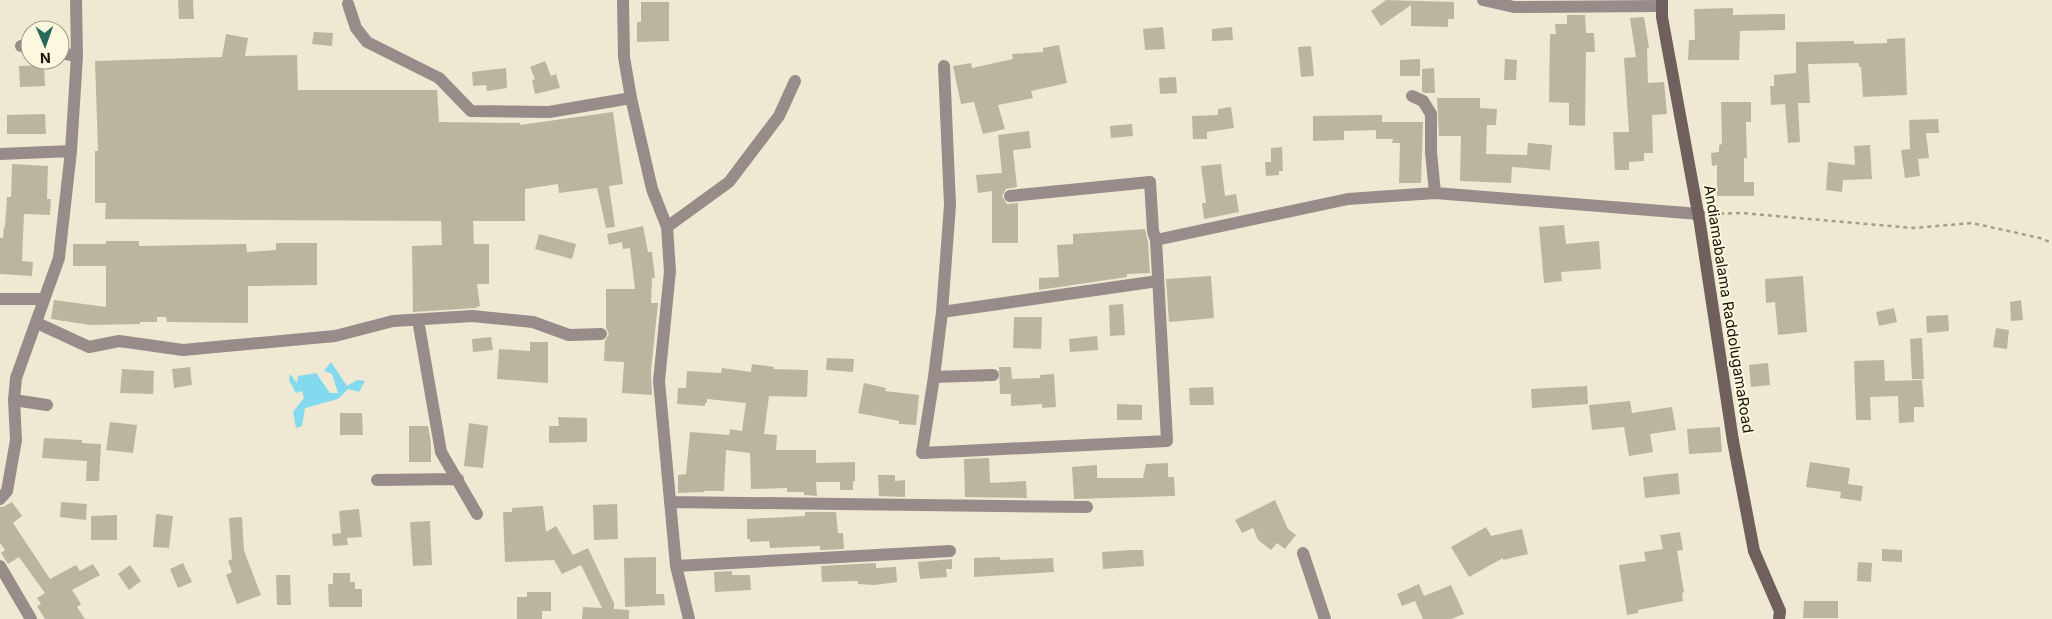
<svg xmlns="http://www.w3.org/2000/svg" width="2052" height="619" font-family="Inter,sans-serif">
<rect width="100%" height="100%" fill="#efe9d3"/>
<path fill="#83daee" d="M331,362L347,386L357,380L365,381L359,392L348,389L338,399L305,408L302,426L296,428L293,412L304,398L302,391L296,393L289,380L290,374L297,383L298,376L316,373L330,393H338L332,374L324,371Z"/>
<path fill="#bbb59f" d="M178,0H193L194,19H179Z
M1386,0L1454,2V19H1448V27L1411,26V5L1381,26L1371,11Z
M641,2H669V41L637,42V22H641Z
M1733,8V15L1785,14V30L1740,31L1739,60H1688L1689,40H1695L1694,9Z
M1567,15H1585L1586,33H1594L1595,52H1586L1585,126L1569,125V103L1549,102L1550,34H1556L1555,24H1567Z
M1644,17L1649,48H1647L1648,83L1664,82L1667,114L1652,115L1653,153H1644V161L1629,162V170H1615L1613,132H1629L1624,58L1636,57L1630,18Z
M1163,27L1165,49L1145,50L1143,29Z
M1232,27L1233,40L1212,41V29Z
M314,32L333,33L332,46L312,44Z
M226,34L248,38L245,56L297,55L298,90H437L439,122L520,123V125L613,112L623,184L609,186L615,227L606,228L597,188L559,193L558,184L525,189V221H473L474,244H489V284H477L480,306L476,307V308L413,312L412,246L442,245L441,221L105,219L106,203H95V151H98L95,61L222,57Z
M1905,38L1907,95L1863,97L1861,67H1859V63L1808,64L1810,103H1798L1800,142L1788,143L1785,104L1771,105L1770,86H1774V75L1796,73V42L1854,41V44L1887,43V39Z
M1059,45L1067,83L1031,91L1033,98L998,105L1005,129L983,134L974,102L961,104L953,66L971,63L972,68L1013,59L1012,54L1043,52V48Z
M1311,46L1314,76L1301,77L1298,47Z
M1420,59V76H1400V60Z
M1505,59L1517,60L1516,80H1504Z
M545,61L551,76L556,74L560,88L535,94L532,80L535,79L530,67Z
M44,65L45,86L20,87L19,66Z
M506,68L507,88L487,91L486,85L473,86L472,72Z
M1434,68L1435,93H1425L1422,92V69Z
M1176,77L1177,93L1160,94L1159,78Z
M1437,98H1480V108L1497,109L1496,125H1487L1486,154L1527,155L1528,143L1552,145L1550,170L1512,167L1511,183L1460,181L1461,136H1439Z
M1721,102H1751V122H1746L1747,158H1744V182H1754V196H1717V165L1712,166L1711,153L1719,152V145L1722,144Z
M1231,107L1234,128L1207,132V139H1193L1192,116L1218,115V109Z
M45,114L46,134H7V115Z
M1382,115V122H1423L1421,183H1399L1400,143H1392L1393,139H1376V130L1344,131V140L1313,141V116Z
M1938,119L1939,133H1926L1929,158L1918,159L1920,176L1905,178L1901,150L1910,149L1909,120Z
M1132,124L1133,136L1111,138L1110,126Z
M1029,131L1031,148L1013,150L1017,187L1006,189L1002,196L1007,204L1018,203V243H992V191L978,193L976,175L1002,173L998,135Z
M1870,145L1872,179L1843,180L1842,192L1826,190L1828,162L1855,165L1854,146Z
M1282,147L1283,171H1279V175L1266,176L1265,162H1271V148Z
M12,164L48,166L47,199H51L50,215L24,214L22,261L33,262L32,276L0,274V238H3L4,227H5L7,197H11Z
M1221,164L1225,196L1236,194L1239,212L1204,219L1202,203H1206L1201,166Z
M1564,225L1566,244L1599,241L1601,269L1561,272L1562,281L1544,283L1539,227Z
M643,226L648,252H652L655,278H652L651,303H658L651,371L652,395L622,393L624,362L604,361L605,341L609,334L606,328V289H635L630,248L623,249L622,242L609,245L607,234Z
M1145,229L1148,242L1150,273L1127,274V277L1039,290V278L1059,277L1057,245L1073,244V234Z
M539,234L576,244L572,259L535,249Z
M106,241H139V246L246,244L247,252L276,250V243H317V285L248,286V323L167,322L166,317H157V322H140V324L90,325L51,319L54,300L106,307V266H73V244H106Z
M1211,276L1214,318L1169,322L1166,279Z
M1803,276L1807,332L1778,335L1775,302L1766,303L1765,279Z
M2021,300L2023,320L2011,321L2010,302Z
M1123,304L1125,335L1110,336L1109,305Z
M1894,308L1897,322L1879,326L1876,312Z
M1948,315L1949,331L1927,333L1926,316Z
M1014,317H1042L1041,349L1013,348Z
M1996,328L2009,330L2007,349L1993,347Z
M1097,336L1098,350L1070,352L1069,339Z
M491,337L493,350L473,352L472,339Z
M1922,338L1924,379H1912L1910,339Z
M530,342H548V383L497,379L499,349L530,351Z
M827,358L854,359L853,372L826,370Z
M1884,360L1885,381L1922,380L1924,407H1914V422L1899,423L1898,396L1870,397L1871,420H1856L1854,361Z
M1768,363L1770,385L1751,387L1749,365Z
M752,364L774,367L773,369L808,370L807,397L769,396L764,434L777,435L776,450H816V463L855,462V481H853V490H840V482H816L817,496L804,495V492H787V488L751,489L750,453L726,450L724,491H704V492L678,493V475L686,474L690,432L729,435L730,429L742,431L746,403L707,399V403H705V406L677,404L678,388H686L687,371L721,373L722,368L751,372Z
M190,367L192,385L174,388L172,369Z
M999,367H1011L1012,379L1040,378V375L1054,374L1056,407L1042,408V404L1011,406V394H1000Z
M122,369L154,371L153,394L120,393Z
M864,383L886,388L885,391L919,395L916,425L899,424V421L858,413Z
M1587,386L1588,404L1532,408L1531,389Z
M1213,387L1214,405H1190L1189,388Z
M1630,401L1632,413L1672,407L1676,430L1650,434L1653,452L1629,456L1624,427L1592,430L1589,405Z
M1117,404L1142,405V420H1117Z
M340,413H362L363,435H340Z
M558,417L587,418V442L549,443V426H559Z
M110,422L137,425L133,453L106,450Z
M469,423L488,426L483,468L464,466Z
M409,426H428L431,443V462H409Z
M1720,427L1722,452L1689,454L1687,429Z
M44,438L82,440V443L101,444L99,481H86L87,461L42,458Z
M989,458L990,483L1026,481L1027,498L965,497L964,459Z
M1810,462L1850,468L1848,484L1863,486L1861,501L1840,498L1841,492L1806,487Z
M1168,463V477H1174L1175,496L1074,499L1072,467L1097,465V478H1143L1146,464Z
M1678,473L1680,494L1645,498L1643,477Z
M878,475H895V481L905,480V497L879,496Z
M1275,500L1288,529L1296,535L1285,549L1277,543L1271,550L1258,540L1253,528L1242,533L1235,520Z
M12,502L22,516L13,523L50,579L76,565L80,571L93,564L100,575L72,590L81,604L77,607L85,619H45L37,606L41,604L37,598L45,593L19,557L8,564L1,553L5,550L0,543V507H3Z
M61,502L87,504L86,520L60,517Z
M617,504L618,539L594,540L593,505Z
M543,506L546,532L556,526L573,555L588,548L614,603V609L629,610V619H582L583,607L602,608L581,565L562,574L554,560L505,562L503,512H512V508Z
M359,509L362,537L347,538L348,545L333,546L332,534L341,533L339,511Z
M805,512H836L838,533H843L844,549L820,550V546L770,548L769,541L750,542V539H747V519L805,516Z
M156,514L173,516L169,548L153,547Z
M117,515V540H91V516Z
M242,517L244,551L261,595L237,604L226,575L232,572L228,561L232,559L229,518Z
M430,521L432,565L413,566L410,522Z
M1486,527L1491,536L1522,529L1528,554L1503,560V558L1469,577L1451,547Z
M1680,532L1683,550L1677,551L1684,592L1682,593L1683,601L1638,610V613L1627,615L1619,565L1646,561L1644,552L1663,549L1660,535Z
M1882,549L1902,550V562L1882,561Z
M1133,550H1143L1144,566L1103,569L1102,552Z
M656,557V594H664L665,605L625,607L624,558Z
M1000,557V560L1053,558L1054,572L974,577V558Z
M952,559V569H946L947,577L920,579L918,562Z
M1858,562L1872,563L1871,582L1857,581Z
M183,563L192,582L178,588L170,569Z
M876,563V568L896,567L897,582L875,585L858,584V581L822,582L821,566Z
M130,565L141,581L129,590L118,574Z
M732,571V575H750L751,590L715,592L714,572Z
M333,573H350V582H355V589H362V607H329L328,584H333Z
M276,575H290L291,605H277Z
M1419,584L1424,596L1451,585L1464,614L1451,619H1423L1415,601L1402,606L1397,594Z
M527,592H551V611H542V619H517V597H527Z
M1804,601H1838V618H1803Z"/>
<g fill="none" stroke-linecap="round" stroke-linejoin="round">
<path stroke="#a39e8d" stroke-width="2.5" stroke-dasharray="4 4" stroke-linecap="butt" d="M1712,214L1741,213L1913,228L1972,223L2040,238L2052,243"/>
<path stroke="#978c8a" stroke-width="12" d="M623,0L624,57L631,98L652,189L667,227L670,271L659,381L676,566L689,619
M1483,0L1514,7L1662,6
M348,4L356,28L367,42L439,78L471,111L549,112L631,98
M21,46L30,48
M60,53L77,56
M944,66L950,205L942,312L934,377L922,453L1167,441L1156,240L1348,199L1435,193L1699,214
M1412,96L1423,101L1431,114V152L1435,193
M0,154L71,151
M1010,196L1150,182L1153,231L1156,240
M667,227L729,182L779,116L795,81
M0,299H44
M942,312L1158,281
M418,320L441,452L477,514
M37,323L89,347L119,341L183,350L335,336L393,321L472,316L533,322L569,335L601,334
M934,377L993,375
M14,400L47,405
M377,480L458,479
M0,499L7,491L16,440L14,400L16,378L59,258L71,151L77,56L76,0
M670,502L1087,507
M1303,553L1325,619
M0,566L31,619
M676,566L950,551"/>
<path stroke="#70605d" stroke-width="12" d="M1662,0V17L1700,224L1733,441L1754,551L1780,611L1779,619"/>
</g>
<g text-anchor="middle" dominant-baseline="central" stroke-width="4" stroke-linejoin="round" paint-order="stroke">
<g font-size="15" fill="#15130b" stroke="#fdf7e0">
<text transform="translate(1729 309) rotate(81)">Andiamabalama RaddolugamaRoad</text>
</g>
</g>
<g transform="translate(45 45) rotate(178)"><circle r="24" fill="#fdf7e0" stroke="#a09c8b"/>
<path d="M0-4L9 19L0 12L-9 19Z" fill="#286a59"/>
<text y="-8" font-size="14" font-weight="bold" text-anchor="middle" fill="#15130b">N</text>
</g>
</svg>
